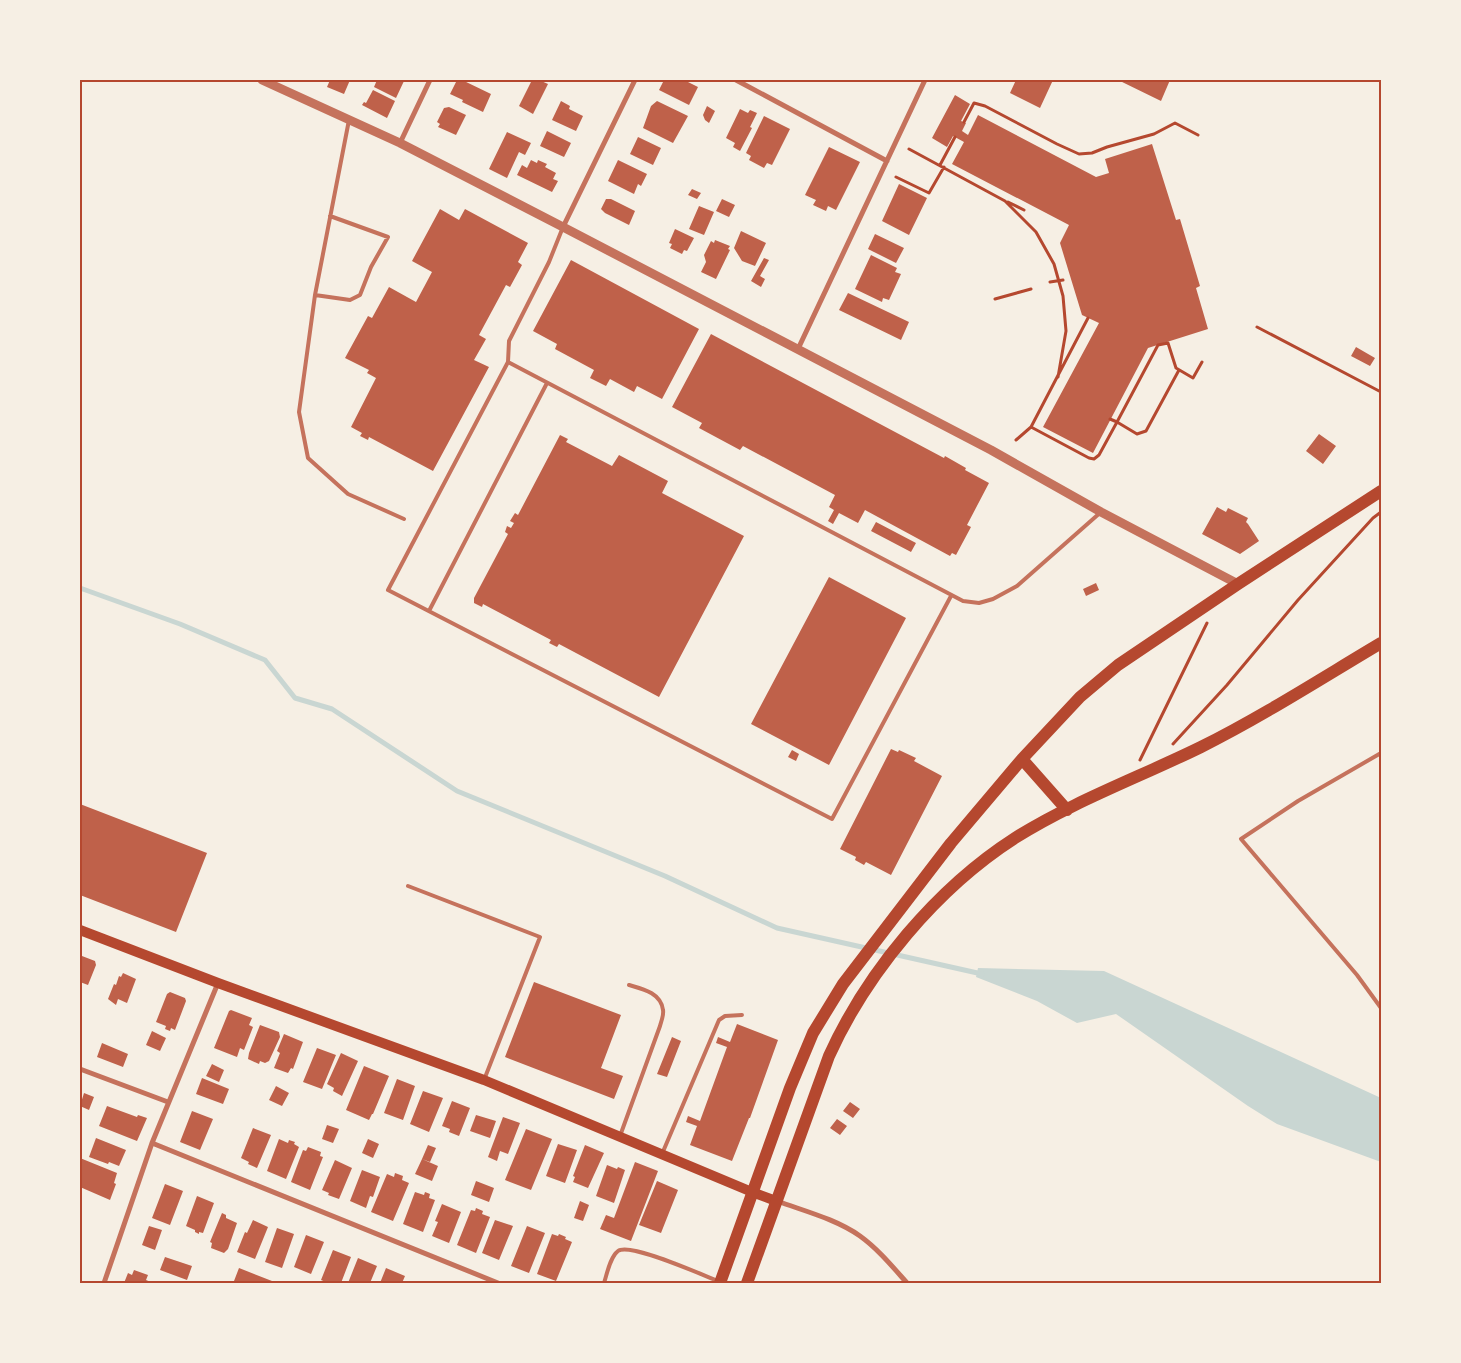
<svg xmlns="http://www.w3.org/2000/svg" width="1461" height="1363" font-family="'Asap Condensed',sans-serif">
<rect width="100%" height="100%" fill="#f6efe4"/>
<path fill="#c9d6d2" d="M978,968L1104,971L1381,1098V1162L1277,1124L1248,1106L1116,1014L1077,1023L1037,1001L976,977Z"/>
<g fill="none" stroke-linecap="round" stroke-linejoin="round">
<path stroke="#c9d6d2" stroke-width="5" d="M80,588L180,624L265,660L295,698L332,709L457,791L665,876L777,928L982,974"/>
</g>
<path fill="#bf614a" d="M330,80H350L344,94L327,87Z
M377,80H403L404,81L396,98L374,87Z
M457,80H462L491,94L483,112L462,102L463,100L450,94Z
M532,80H539L548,84L533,114L519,106Z
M664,80H684L698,87L689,105L659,90Z
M1016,80H1053L1040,108L1010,93Z
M1118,80H1170L1161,101Z
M373,90L395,101L387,118L362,105L364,102L366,103Z
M955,95L970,104L961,121L966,123L962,131L968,135L978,115L1096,177L1109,173L1105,159L1152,144L1176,220L1180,219L1200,286L1196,288L1208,329L1148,348L1093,453L1043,427L1099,323L1082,315L1060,243L1069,225L952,164L964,142L953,136L947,147L932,138Z
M561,101L570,106L569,109L583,116L576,131L552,120Z
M657,101L688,116L673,143L643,128L651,106Z
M707,106L715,111L709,123L705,120L703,115Z
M449,107L466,115L456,135L438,127L440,124L437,122L444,108Z
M740,109L748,113L750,110L757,113L750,127L752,128L740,151L733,147L735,143L726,138Z
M764,116L790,129L772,165L767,163L764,168L749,160L751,156L746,153Z
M547,131L571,143L564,157L540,146Z
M507,132L531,143L525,155L519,152L507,178L489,169Z
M638,137L661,148L653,165L630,154Z
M829,147L860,162L836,210L828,206L826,211L813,205L816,200L805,195Z
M531,160L537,163L538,160L547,164L545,167L556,173L553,179L558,181L552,192L517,175L522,165L527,168Z
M618,160L647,174L641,186L638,184L634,194L608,181Z
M899,184L927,198L909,235L882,221Z
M692,189L701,193L697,199L688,195Z
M606,199H611L635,211L629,225L605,213L601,209Z
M722,199L735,205L729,217L716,211Z
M699,206L714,212L704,235L689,229Z
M440,209L459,220L465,209L528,243L518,262L522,265L510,287L506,285L479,335L486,339L474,360L489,367L433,471L369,437L368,440L360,436L362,433L351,427L376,378L367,373L369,370L345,358L368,316L372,318L389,287L416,302L432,272L412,261Z
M675,229L694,238L687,251L684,250L682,254L670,248L672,244L669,243Z
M741,231L766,243L755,266L742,261L734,248Z
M875,234L904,248L896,263L868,249Z
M715,240L730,246L728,249L730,250L716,279L701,272L706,262L704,255L711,241L714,243Z
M871,255L897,268L895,272L901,274L889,300L883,298L882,302L855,289Z
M764,258L769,260L760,276L765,279L761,287L751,281Z
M571,260L699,329L662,399L637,386L634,392L610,379L606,386L590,378L594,370L555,349L557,344L533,331Z
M848,293L909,322L901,340L839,310Z
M711,334L944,458L945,456L966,468L965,470L989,483L967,525L971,527L956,555L952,553L950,556L865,510L858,523L839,513L833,524L828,521L834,510L829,507L835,495L743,446L740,450L699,428L702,423L672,407Z
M1356,347L1375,358L1370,366L1351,356Z
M1319,434L1336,446L1323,464L1306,451Z
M560,435L568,439L566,442L612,466L619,455L668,481L662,493L744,536L659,697L559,644L557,647L549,643L551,640L483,604L482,607L474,603V598L508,534L505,532L507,526L511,528L514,523L510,521L515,513L518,515Z
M1217,507L1226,512L1228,508L1248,518L1246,522L1248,524L1259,541L1240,554L1202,534Z
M876,522L916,543L911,552L871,531Z
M829,577L906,618L829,765L751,724Z
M1096,583L1099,590L1086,596L1083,589Z
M891,749L898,752L899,750L916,758L914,761L942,776L891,875L866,862L864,865L855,860L856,857L840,849Z
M792,750L799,754L796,761L788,757Z
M80,804L207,853L176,932L80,895Z
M82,956L95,961L96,965L88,985L80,982V961Z
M123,973L136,979L127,1003L118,999L116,1005L108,999L114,984L116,985L119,976L121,977Z
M534,982L621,1015L601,1068L623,1076L614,1099L505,1057Z
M170,992L185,998L186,1001L175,1030L171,1028L170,1031L165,1029L166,1026L156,1022L167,994Z
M231,1010L252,1018L249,1025L253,1027L244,1050L240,1048L237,1057L214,1048L229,1011Z
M737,1024L778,1040L750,1118H749L732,1161L690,1145L697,1126L686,1122L688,1116L700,1121L727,1047L716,1043L718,1037L730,1042Z
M260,1025L279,1032L280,1037L269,1061L265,1063L260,1061L259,1064L248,1059L249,1053Z
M152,1031L166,1038L160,1051L146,1045Z
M284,1034L303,1042L293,1069L291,1068L288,1073L274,1068L280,1053L277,1051Z
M672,1037L681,1041L667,1077L657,1074Z
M102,1043L128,1054L123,1067L97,1057Z
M317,1048L336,1055L322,1089L303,1082Z
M341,1053L358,1061L342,1096L333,1091L334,1088L327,1084Z
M212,1064L224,1070L219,1082L206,1076Z
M364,1066L389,1076L373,1114H372L369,1120L346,1110Z
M202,1078L229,1089L223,1104L196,1094Z
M397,1079L415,1086L403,1120L384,1113Z
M276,1086L289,1093L282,1106L269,1100Z
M423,1091L443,1098L429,1132L410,1124Z
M84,1093L94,1097L89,1110L80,1106Z
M452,1101L470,1108L459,1136L449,1132L450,1129L442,1126Z
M850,1102L860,1109L853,1118L843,1111Z
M107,1106L137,1117L138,1115L147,1118L137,1141L99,1126Z
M192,1111L213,1119L200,1150L180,1142Z
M476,1115L496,1121L490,1138L470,1131Z
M503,1117L520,1123L508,1154L500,1151L497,1161L488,1157Z
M837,1119L847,1126L840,1135L830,1128Z
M327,1125L339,1129L333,1143L322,1139Z
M253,1128L271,1135L257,1168L248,1164L249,1162L241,1158Z
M526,1129L552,1139L531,1190L505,1180Z
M96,1138L126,1150L119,1166L109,1162L108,1164L89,1157Z
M279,1139L288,1143L289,1140L295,1142L294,1144L299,1147L286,1179L267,1171Z
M368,1139L379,1144L373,1158L362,1153Z
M558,1144L577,1150L565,1183L546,1176Z
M428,1145L436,1148L430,1162L422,1159Z
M585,1145L604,1153L588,1188L573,1182L575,1177L573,1176Z
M308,1147L321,1152L320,1156L323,1157L310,1190L291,1182L303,1150L306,1151Z
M80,1158L117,1173L114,1183L116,1184L110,1200L80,1187Z
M422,1159L438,1166L432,1181L415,1174Z
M335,1160L352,1168L339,1199L328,1195L329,1193L322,1190Z
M635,1162L658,1171L631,1241L600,1229L606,1215L614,1218Z
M607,1165L617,1169L618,1167L625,1170L614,1203L596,1196Z
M362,1170L380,1177L373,1197L370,1196L366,1208L350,1201Z
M395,1173L403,1176L402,1180L409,1183L393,1221L371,1212L387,1174L394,1177Z
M476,1181L494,1188L489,1202L471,1195Z
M657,1181L678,1190L661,1233L639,1225Z
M165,1184L183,1191L170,1225L152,1218Z
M415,1192L424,1195L425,1192L430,1194L429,1198L435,1200L423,1232L403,1224Z
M197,1196L214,1203L203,1233L199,1232V1234L195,1232V1230L186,1226Z
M580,1201L589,1205L583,1221L574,1218Z
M442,1204L461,1212L449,1243L432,1236L438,1222L435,1221Z
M476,1208L483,1211L482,1214L490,1217L476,1253L457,1245L471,1210L475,1211Z
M222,1213L226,1215V1218L237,1223L228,1249L224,1253L211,1248L212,1243L210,1242Z
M253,1220L268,1227L255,1259L237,1252L245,1232L247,1233Z
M495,1220L513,1226L499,1260L482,1253Z
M149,1226L162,1230L155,1250L142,1245Z
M527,1226L545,1233L529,1273L511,1266Z
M277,1228L294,1234L282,1268L265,1262Z
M552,1234L558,1236L559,1234L566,1237L565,1239L572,1242L556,1281L537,1274Z
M306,1235L324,1242L311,1274L294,1267Z
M333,1250L351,1257L341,1283H328L321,1280Z
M165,1257L192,1266L187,1280L160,1270Z
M358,1258L377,1266L370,1283H348Z
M239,1268L272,1281L271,1283H238L234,1281Z
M386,1268L405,1276L402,1283H380Z
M134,1270L148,1275L146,1280L153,1283H124L128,1273L132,1275Z"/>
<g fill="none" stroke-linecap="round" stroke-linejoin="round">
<path stroke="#b5482f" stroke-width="3" d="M964,122L974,103L985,106L1057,144L1079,154L1092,153L1107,147L1154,134L1175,123L1198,135
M909,149L1005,201L1036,232L1054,264L1063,296L1066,331L1058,377
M940,165L955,137
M896,177L929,193L944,167
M1008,202L1024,210
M1050,282L1063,280
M995,299L1031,289
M1257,327L1381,392
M1179,370L1146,431L1137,434L1117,422L1158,345L1168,343L1176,368L1193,378L1202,362
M1031,427L1089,458L1094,459L1099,455L1117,422L1110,419
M1016,440L1031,427L1088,318
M1173,744L1227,685L1298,600L1373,518L1381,512
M1140,760L1207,623"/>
<path stroke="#c5725c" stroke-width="4" d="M349,120L315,295L299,412L308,458L348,494L404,519
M563,227L549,262L509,341L508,362L388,590L832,819L951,596
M315,295L350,300L360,295L371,267L388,237L330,216
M508,362L963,601L979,603L993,599L1017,586L1101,512
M429,611L547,383
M1381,753L1298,801L1241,839L1357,975L1381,1008
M408,886L540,937L484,1080
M620,1136L660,1026C661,1022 664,1015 663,1010C661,993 643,989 629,985
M662,1154L719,1020L725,1016L742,1015
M604,1283C607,1274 610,1257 618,1251C630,1242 702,1275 718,1281"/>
<path stroke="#c5725c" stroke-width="5" d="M736,80L887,161
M400,143L430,80
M563,227L635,80
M798,349L925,80
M80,1069L168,1102
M152,1143L498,1283
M777,1201C804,1211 836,1219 860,1236C878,1249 892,1266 907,1283
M104,1283L152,1143L218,983"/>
<path stroke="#c5725c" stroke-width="9" d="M262,80L400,143L563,227L991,450L1101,512L1238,584"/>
<path stroke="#b5482f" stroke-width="10" d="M80,930L218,983L484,1080L752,1192L776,1201"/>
<path stroke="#b5482f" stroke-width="12" d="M1022,759L1067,810
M720,1283L790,1088L813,1033L843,984L951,843L1022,759L1080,697L1118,665L1238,584L1381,491
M747,1283L829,1056C867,972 937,888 1015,838C1074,801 1140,777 1201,747C1263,716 1322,678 1381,643"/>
</g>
<rect width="1461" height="1363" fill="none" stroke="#f6efe4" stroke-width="162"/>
<rect x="81" y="81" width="1299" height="1201" fill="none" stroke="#b5482f" stroke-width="2"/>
</svg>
